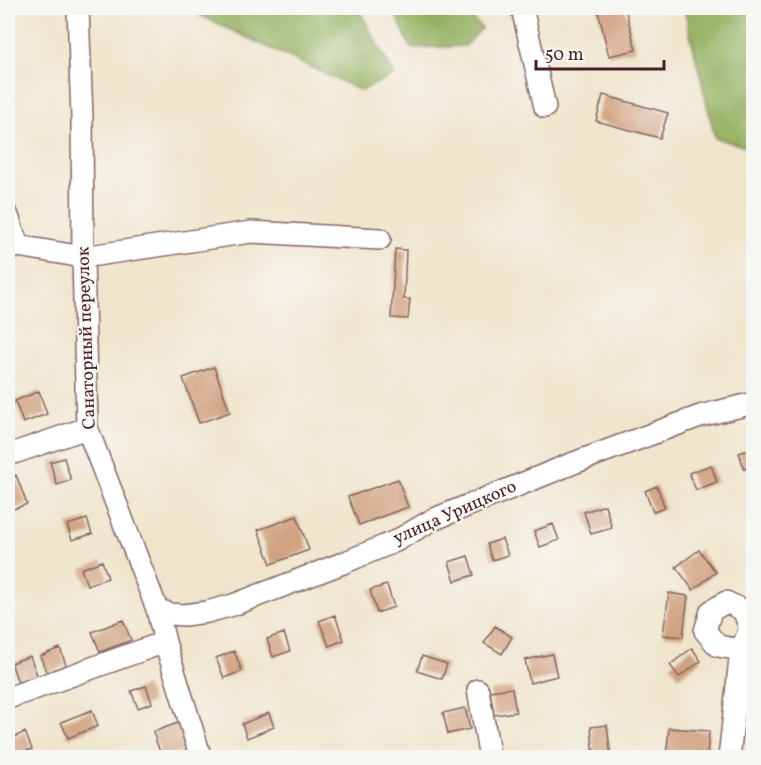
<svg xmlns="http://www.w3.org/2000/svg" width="761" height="765" font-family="Vollkorn,serif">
<rect width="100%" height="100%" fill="#f6f6f2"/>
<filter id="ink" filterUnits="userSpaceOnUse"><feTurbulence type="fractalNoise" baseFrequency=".0167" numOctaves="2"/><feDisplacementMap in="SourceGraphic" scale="12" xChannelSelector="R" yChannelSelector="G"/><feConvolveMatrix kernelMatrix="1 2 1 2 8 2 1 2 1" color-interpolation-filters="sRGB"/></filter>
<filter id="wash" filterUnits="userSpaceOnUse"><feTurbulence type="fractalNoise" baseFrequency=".008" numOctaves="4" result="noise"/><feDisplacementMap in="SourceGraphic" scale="24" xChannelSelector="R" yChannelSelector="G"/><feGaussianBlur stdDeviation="1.35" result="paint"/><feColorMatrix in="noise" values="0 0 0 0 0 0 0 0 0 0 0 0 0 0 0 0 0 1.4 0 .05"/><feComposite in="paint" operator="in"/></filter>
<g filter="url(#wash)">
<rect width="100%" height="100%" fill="#f0e5cc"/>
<path fill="#95b062" stroke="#706846" stroke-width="1.5" d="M198,8H358L394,75L361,91L197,14Z
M393,8H461L482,28L465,46L411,48Z
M684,8H753V149L715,138Z"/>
<g id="blocks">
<path fill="#d1a281" d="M611,8H625L636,50L609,56L598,11Z
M603,95L668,113L660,138L596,121Z
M395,249L406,250L404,299H410L408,319L391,318Z
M214,367L230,412L199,423L183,378Z
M39,391L47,414L23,423L15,401Z
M754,448V466L744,469L739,453Z
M64,458L71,480L57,485L50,462Z
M711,465L717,482L696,490L689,473Z
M16,475L27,504L11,510L8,500V478Z
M398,479L408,507L359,525L348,497Z
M657,486L665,508L653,512L645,491Z
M605,505L612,528L591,534L584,512Z
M297,516L309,550L271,564L258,530Z
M87,519L92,534L72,540L67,525Z
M553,524L559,540L540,547L534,531Z
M502,539L508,555L492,560L487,544Z
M699,550L716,572L693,590L676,567Z
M468,556L474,575L455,581L449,562Z
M102,561L108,578L87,585L81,569Z
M387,585L394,607L377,613L370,590Z
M669,593L688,596L683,637L663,635Z
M335,615L344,640L329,646L319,621Z
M123,620L131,640L100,652L92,632Z
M495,626L512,637L502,654L484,643Z
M284,633L290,651L273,657L267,639Z
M60,648L66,665L47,673L40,656Z
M692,648L701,661L679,677L670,665Z
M234,651L242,671L224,678L216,658Z
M552,654L557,676L530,683L525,660Z
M30,656L38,678L19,685L11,663Z
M422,656L447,664L442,679L417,671Z
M754,678V690L748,685Z
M146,686L152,703L138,708L131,691Z
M512,688L516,712L494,715L490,691Z
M465,708L470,729L448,734L443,713Z
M92,710L98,726L68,738L61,722Z
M269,713L274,727L247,738L242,724Z
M745,714L754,716V728L742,726Z
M178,723L189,749L166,758H162L153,732Z
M607,725L611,758H594L591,727Z
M669,728L709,731L707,758H666Z
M25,732L32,749L14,757L8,740Z"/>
</g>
</g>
<g filter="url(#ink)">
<use href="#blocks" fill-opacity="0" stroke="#846463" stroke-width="1.5"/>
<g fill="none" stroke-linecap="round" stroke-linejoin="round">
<defs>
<path id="minor" d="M78,8L82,118L83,257L87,428L157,609L165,642L201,758
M522,8L545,107
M8,216L18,246
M8,250L18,246L83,257L251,232L380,239
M8,455L87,428
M157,609L170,614L184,615L207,612L233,605L343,563L396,541L432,520L571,464L700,416L754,403
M478,690L490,758
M8,698L165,642
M729,758L741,650L750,628L743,610L726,602L711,611L705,631L718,646L741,650"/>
</defs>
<use href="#minor" stroke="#846463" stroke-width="24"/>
<use href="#minor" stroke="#fff" stroke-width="21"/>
</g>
</g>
<g text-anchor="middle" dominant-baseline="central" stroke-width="4.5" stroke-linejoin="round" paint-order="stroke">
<g font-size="18" fill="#4a1f2b" stroke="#f6f6f2">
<text transform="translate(87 338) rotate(-92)">Санаторный переулок</text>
<text transform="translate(455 513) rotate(-24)">улица Урицкого</text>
</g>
</g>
<rect width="761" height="765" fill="none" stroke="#f6f6f2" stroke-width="30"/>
<path d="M536 60v9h128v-9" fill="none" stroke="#4a1f2b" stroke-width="3"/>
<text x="545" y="60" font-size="18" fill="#4a1f2b" stroke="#f6f6f2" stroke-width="4.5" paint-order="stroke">50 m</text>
</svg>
